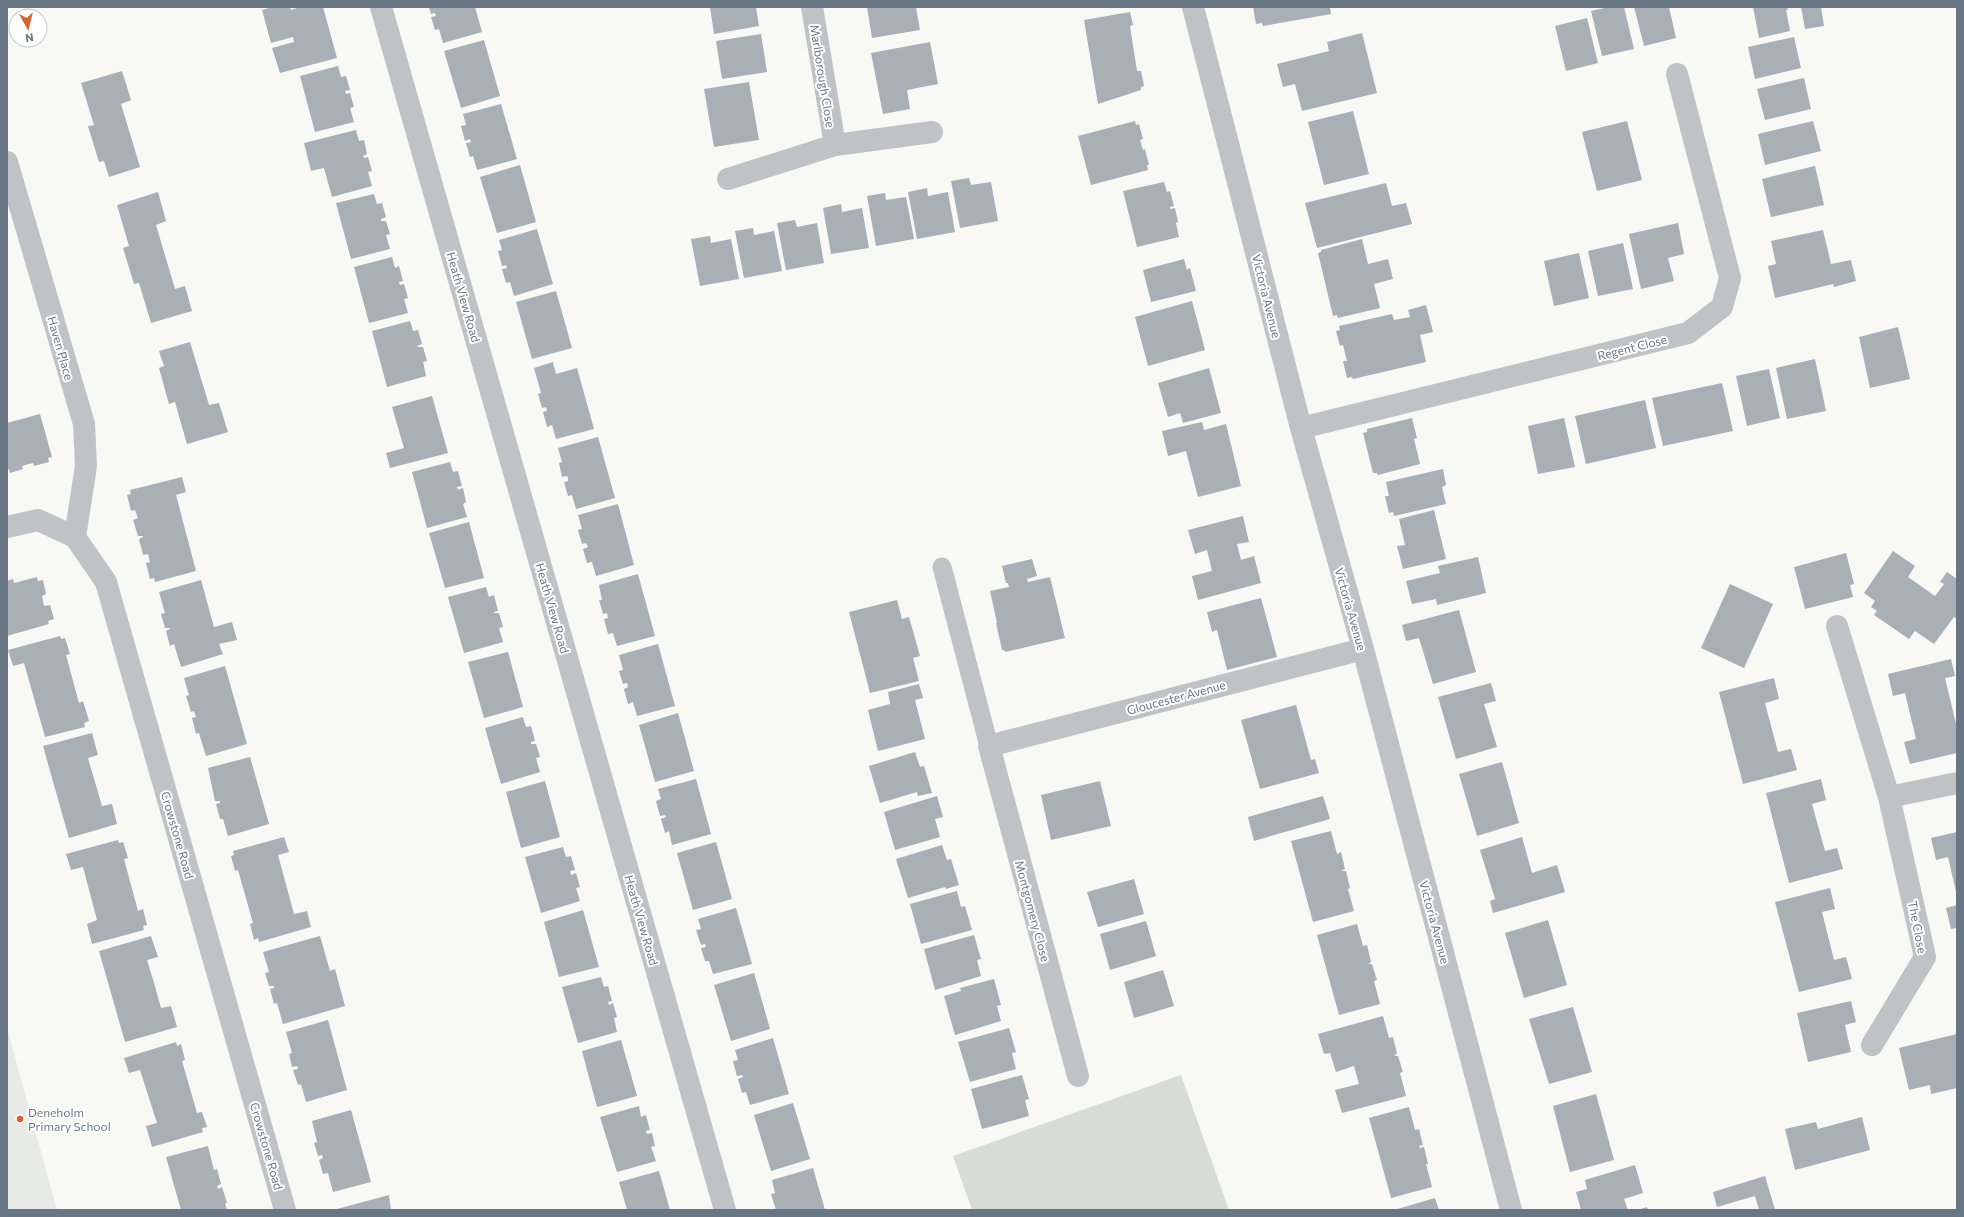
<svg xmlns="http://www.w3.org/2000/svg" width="1964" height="1217" font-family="Commissioner,sans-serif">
<rect width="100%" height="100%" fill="#f8f8f5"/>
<path fill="#e8eae8" d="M7,1028L57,1210H7Z"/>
<path fill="#d7dcd5" d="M1181,1075L1229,1210H972L953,1156Z"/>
<path fill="#a8afb5" d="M273,7H290L291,10L300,7H323L337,58L280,73L272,48L294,42L293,37L271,43L262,10Z
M429,7H475L482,32L443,43L439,29L435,30L431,17L436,16L435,13L431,14Z
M710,7H756L759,26L714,34Z
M867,7H916L920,30L872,38Z
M1253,7H1330L1331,14L1263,26L1262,23L1256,24Z
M1609,7H1624L1634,49L1602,56L1591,11Z
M1634,7H1669L1676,38L1644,46Z
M1753,7H1787L1788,10H1786L1790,31L1759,38Z
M1801,7H1821L1824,26L1805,29Z
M1130,12L1133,25L1130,26L1137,71H1141L1144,86L1141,87V90L1098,104L1084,20Z
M1587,18L1598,63L1566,71L1555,26Z
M1362,33L1377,93L1302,111L1295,84L1283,87L1277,64L1329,51L1327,42Z
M761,34L767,72L722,79L716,41Z
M1794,37L1801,68L1755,79L1748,47Z
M484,40L500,96L461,108L444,51Z
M930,42L938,84L907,90L910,109L883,114L871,53Z
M338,66L341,77L346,76L350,90L345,91L346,94L350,93L354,107L350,108L354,122L315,132L300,76Z
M122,71L131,100L121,104L140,167L109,177L104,161L99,162L88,126L94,125L81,83Z
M1804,78L1811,109L1765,120L1757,89Z
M749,82L759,140L714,147L704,89Z
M501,104L517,159L477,170L473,156L470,157L466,143L471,142L470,139L465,141L461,126L466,125L463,114Z
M1353,111L1369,174L1324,185L1308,122Z
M1135,121L1136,125L1139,124L1143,139L1140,140L1143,150L1145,149L1149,165H1147L1148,170L1091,185L1078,136Z
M1627,121L1642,180L1597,191L1582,132Z
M1813,121L1821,151L1765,165L1758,134Z
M356,130L359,141L364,140L367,154L363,156L364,158L368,157L372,171L368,172L372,186L332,197L324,168L311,171L304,143Z
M520,165L536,222L497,233L480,177Z
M1815,166L1824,205L1771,217L1762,179Z
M969,178L971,185L991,182L998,221L960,228L951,181Z
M1164,182L1167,192L1170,191L1174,206L1170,207V209L1175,208L1178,222L1176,223L1179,237L1137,247L1123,191Z
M1386,183L1392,206L1406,203L1412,224L1317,248L1305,203Z
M927,188L928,196L948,192L955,232L917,239L908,192Z
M158,192L166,221L156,225L175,289L185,286L192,311L151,323L139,283L134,284L123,248L129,246L117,205Z
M885,193L886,200L906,197L914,239L876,246L867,196Z
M374,194L377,204L382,203L386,217L381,219V221H386L390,234L386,235L390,249L351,259L336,203Z
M841,204L842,212L862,208L869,248L831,254L823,208Z
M795,220L797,227L817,223L824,263L786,270L777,223Z
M1678,223L1684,254L1668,258L1674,281L1641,289L1629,234Z
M753,228L754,235L774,231L782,271L744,278L735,231Z
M537,229L553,284L514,296L510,282L506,283L502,269L507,268L506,265L502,266L498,251L502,250L499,240Z
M1823,230L1831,264L1851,260L1856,281L1834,287L1833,284L1775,298L1768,266L1776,264L1771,241Z
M710,236L711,243L731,239L739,279L700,286L691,239Z
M1362,239L1368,264L1388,259L1393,279L1374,284L1380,308L1338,318L1337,315L1333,316L1318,253L1321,252V250Z
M1623,243L1633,289L1598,296L1588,251Z
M1579,253L1589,298L1554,306L1544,261Z
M392,257L395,268L399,266L403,281L399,282L400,285L404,284L408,298L404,299L408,313L369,323L354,267Z
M1184,259L1187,270L1190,268L1196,291L1151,302L1143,270Z
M556,291L572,348L532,359L516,302Z
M1192,301L1205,350L1148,366L1135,317Z
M1426,305L1433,332L1420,335L1426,362L1353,379L1352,377L1347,378L1343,361H1347L1343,345L1340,346L1336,331L1340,330L1339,326L1392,314L1394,320L1410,317L1408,310Z
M410,321L413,331L418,330L422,344L417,346L418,347H423L427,361L423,362L426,376L387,387L372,331Z
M1898,327L1910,379L1870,388L1859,337Z
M190,342L209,405L219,403L228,432L187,444L175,402L169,404L159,368L164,366L159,351Z
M1815,359L1826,411L1787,419L1776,368Z
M553,362L556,374L577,368L594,429L556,439L552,425L547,427L543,412L547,411L546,407L542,408L538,394L541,393L534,368Z
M1209,368L1221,413L1183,423L1180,413L1168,417L1158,383Z
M1769,369L1780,418L1747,426L1736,376Z
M1722,383L1733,431L1663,446L1652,398Z
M432,396L448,453L390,468L386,453L404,448L392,407Z
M1645,400L1656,448L1586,464L1575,416Z
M40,414L52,457L48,458L49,462L34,466L33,463L22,466L23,469L10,473L9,469L7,470V423Z
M1412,418L1417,438L1414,439L1420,464L1378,475L1377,473H1373L1363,433L1367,432V429Z
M1564,418L1575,467L1538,474L1528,426Z
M1202,422L1204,430L1226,424L1241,486L1198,497L1186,451L1168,456L1162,431Z
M598,437L615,498L576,509L572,495L568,496L564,482L568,481V478L567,476L562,477L559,463L562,462L558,448Z
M450,462L453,472L458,471L462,486L457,487L458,490L463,488L466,502L463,504L467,517L427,528L412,472Z
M1443,469L1446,485L1442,487L1446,504L1394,516L1393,512L1389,513L1385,496H1389L1386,482Z
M182,477L186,492L176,495L196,571L155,582L154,578L150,579L146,563L150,562L148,554L143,555L139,539L143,537V536H138L133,520L138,518L135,510L131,511L127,495L131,494L130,490Z
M618,504L634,565L596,576L592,562L587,563L583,549L588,547L586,543L582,544L578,530L582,529L578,515Z
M1434,510L1446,559L1403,569L1397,546L1405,545L1399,519Z
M1243,516L1249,542L1237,544L1241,560L1254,556L1261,583L1198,600L1192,576L1212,571L1207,550L1195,554L1188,530Z
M469,522L484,578L445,588L429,533Z
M1893,551L1915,566L1908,577L1935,596L1944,584L1940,582L1947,572L1957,579V619L1954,617L1934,644L1915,631L1909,639L1874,615L1877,611L1871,607L1875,601L1864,593Z
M1846,553L1854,584L1850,585L1853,597L1805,609L1794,567Z
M1478,557L1486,593L1437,605L1436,599L1412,604L1406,581L1440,573L1438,566Z
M1032,559L1037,576L1027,579L1028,582L1050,577L1065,638L1005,652L1004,650H1002L996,623H997L990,591L1009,587L1008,583H1006L1002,566Z
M638,574L655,636L617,646L613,633L608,634L604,619L608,618L607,613L603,614L599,600H602L599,585Z
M37,577L38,581L43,580L46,594L42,596L44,606L50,605L54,619L48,621L49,624L7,636V581L13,579L14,583Z
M201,580L214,627L232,622L237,640L219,644L223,654L181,667L174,644L170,646L166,631L170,629V628H165L161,614L165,613L159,592Z
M1730,584L1773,604L1744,668L1701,648Z
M486,587L489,597L494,595L498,611L494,612V613H499L503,627L499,628L503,642L464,653L448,597Z
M1261,598L1277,657L1227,670L1217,630L1212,632L1207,612Z
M897,600L902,619L909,617L920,656L913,658L919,681L870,693L849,612Z
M1459,610L1476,672L1433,684L1419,638L1406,641L1402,625Z
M60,636L61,639L65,638L70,654L66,655L79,703L83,701L89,721L84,723L85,727L45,737L24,663L13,666L8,650Z
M658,644L675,706L637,716L633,702L628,704L624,689L628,687L627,683L623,684L619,671L623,670L619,655Z
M508,652L523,707L484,718L468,662Z
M1951,659L1955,676L1945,678L1957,728V753L1910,764L1904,742L1916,739L1905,693L1893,696L1888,674Z
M225,666L247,744L206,756L199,733L196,734L192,718L196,717L194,711L191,712L186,696L189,695L184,678Z
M1774,678L1779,699L1765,703L1778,752L1791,749L1797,770L1743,784L1719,692Z
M1491,683L1496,701L1484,704L1497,747L1456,759L1438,697Z
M919,684L923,698L915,700L925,739L878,751L868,710L890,704L888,692Z
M1296,705L1311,760L1315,759L1319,773L1260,789L1241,720Z
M678,713L694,771L655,782L639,725Z
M523,717L526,727L531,726L535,741L531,742V744H536L540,757L536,758L540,772L501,784L485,728Z
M92,733L98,755L88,758L102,806L112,804L117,824L69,838L43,746Z
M915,752L920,767L924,766L932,793L918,796L917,792L880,803L869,766Z
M250,757L269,824L228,836L223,819H220L216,804L220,803V801H215L208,768Z
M1502,762L1519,823L1477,836L1459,774Z
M696,779L711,834L672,845L669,831L665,833L661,819L666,817L665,815L660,816L656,801L661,799L658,789Z
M1821,779L1826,800L1812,804L1825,851L1837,848L1843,869L1789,883L1766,793Z
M545,781L560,837L521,848L506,792Z
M1100,781L1111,826L1051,840L1041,795Z
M937,796L943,817L935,819L940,837L895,850L884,812Z
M1323,796L1330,819L1254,841L1248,817Z
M1331,831L1337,854L1341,852L1345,869L1341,871H1346L1350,888L1348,889L1354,911L1313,922L1291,841Z
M1957,832V892H1956L1948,857L1936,860L1931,838Z
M284,837L289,852L278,855L294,914L307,911L311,927L259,942L258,938L254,940L250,924L253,923L238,870L235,871L231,856L234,855L233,851Z
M1522,837L1532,873L1557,865L1565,892L1493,913L1490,901L1495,899L1480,850Z
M118,840L119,843L123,842L128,858L124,859L138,911L143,909L147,925L143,926L144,930L92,944L87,924L97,920L83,867L71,870L66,854Z
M716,842L732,899L693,910L677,853Z
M942,845L947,860L951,859L959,885L946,889L945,887L908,898L896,859Z
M563,847L566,857L571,856L575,870L570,871L571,875L576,873L580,887L576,888L580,901L541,913L525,857Z
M1134,879L1144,914L1098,927L1087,892Z
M1830,888L1835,909L1822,912L1834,960L1846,957L1852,979L1799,992L1775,902Z
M957,891L961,907L965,906L972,930L921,944L910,904Z
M1957,905V928L1951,929L1946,908Z
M736,908L752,964L713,974L709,961H705L701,948L706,947L705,944L701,945L696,930L701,929L698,919Z
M583,910L599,967L559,977L544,922Z
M1548,920L1567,985L1524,998L1505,933Z
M1146,921L1156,956L1110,970L1100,934Z
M1357,924L1363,946L1367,945L1371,962L1368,964H1372L1377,980L1374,981L1380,1004L1339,1015L1317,935Z
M974,935L981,959L977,960L981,976L935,990L924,949Z
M151,936L158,957L147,960L154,983L161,1008L171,1006L177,1027L125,1042L99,951Z
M320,936L330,971L335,969L345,1006L283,1024L277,1003L274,1004L270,989L274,988V986H269L265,973L269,972L263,952Z
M1163,970L1174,1006L1134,1018L1124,982Z
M754,973L770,1029L731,1041L714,985Z
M601,977L604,987L608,986L612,1001L608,1002L609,1005L613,1003L617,1017L614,1018L617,1032L578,1043L562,987Z
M994,979L1001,1005L997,1006L1001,1021L955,1035L944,996L961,991L960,988Z
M1851,1001L1856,1022L1845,1025L1851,1052L1808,1062L1797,1013Z
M1573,1007L1592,1072L1549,1084L1529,1019Z
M1383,1016L1389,1038L1393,1037L1397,1053L1394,1056H1398L1403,1072L1400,1073L1406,1096L1342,1113L1335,1090L1359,1084L1354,1066L1336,1072L1330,1053L1324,1054L1318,1034Z
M328,1020L347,1090L306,1102L301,1084L298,1085L293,1070L298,1069L297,1066L292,1067L289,1054L292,1053L286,1032Z
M1009,1028L1016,1052L1012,1053L1016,1069L970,1082L958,1042Z
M1957,1034V1088L1931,1094L1930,1085L1909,1090L1899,1048Z
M773,1038L789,1094L750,1105L746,1092L742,1093L738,1079L743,1077L742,1075L737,1076L733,1061L738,1060L735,1050Z
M621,1040L637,1096L597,1107L582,1051Z
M176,1042L177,1046L181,1044L185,1060L182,1061L197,1113L202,1112L207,1127L202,1128L203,1132L152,1147L146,1126L157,1123L140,1070L129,1073L124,1058Z
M1022,1075L1029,1099L1025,1100L1029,1116L982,1129L971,1089Z
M1596,1094L1614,1160L1570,1172L1553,1106Z
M793,1103L810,1159L771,1171L754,1115Z
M639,1106L641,1117L646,1115L650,1130L646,1131L647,1134L652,1133L655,1146L651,1147L656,1161L617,1172L600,1117Z
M1409,1107L1415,1130L1419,1129L1423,1145L1419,1146L1420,1148L1424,1147L1428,1164H1426L1432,1187L1391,1198L1369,1118Z
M351,1110L371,1182L333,1192L328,1173L323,1174L319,1160L323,1158L322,1155L318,1156L314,1143L317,1142L312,1121Z
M1862,1117L1870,1150L1795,1170L1785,1129L1816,1122L1818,1129Z
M208,1146L214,1170L217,1169L221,1184L217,1186L218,1189L222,1187L227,1203H225L227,1210H181L166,1157Z
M1635,1165L1643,1193L1624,1199L1628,1210H1581L1576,1192L1587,1189L1585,1180Z
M813,1168L825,1210H776L771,1194L775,1193L772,1180Z
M659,1171L670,1210H627L619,1182Z
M1765,1176L1775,1210H1759L1755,1196L1717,1207L1713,1192Z
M389,1195L391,1210L337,1209Z
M1435,1198L1439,1210H1394Z
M1647,1207L1648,1210H1638Z"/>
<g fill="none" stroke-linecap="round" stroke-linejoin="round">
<path stroke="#bfc3c6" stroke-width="19" d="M942,567L989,746"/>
<path stroke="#bfc3c6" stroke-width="22" d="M381,7L725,1210
M812,7L835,145
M1193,7L1301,428L1363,649L1511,1210
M7,162L84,424L86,466L75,537
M728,179L835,145L932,132
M1301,428L1688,333L1722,307L1730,278L1677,74
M7,527L38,520L75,537L106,582L285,1210
M1837,626L1889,797
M1872,1045L1925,957L1889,797L1957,783
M1078,1076L989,746L1363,649"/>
</g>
<circle fill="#d96234" stroke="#fff" stroke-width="1.5" cx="20" cy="1119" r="4"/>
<g text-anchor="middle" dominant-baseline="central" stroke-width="4" stroke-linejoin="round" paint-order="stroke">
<g font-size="12" fill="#697784" stroke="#fff">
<text transform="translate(823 76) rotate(81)">Marlborough Close</text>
<text transform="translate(1267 296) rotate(76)">Victoria Avenue</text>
<text transform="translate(464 297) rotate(74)">Heath View Road</text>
<text transform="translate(1632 347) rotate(-14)">Regent Close</text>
<text transform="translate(61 348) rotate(74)">Haven Place</text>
<text transform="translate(553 608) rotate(74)">Heath View Road</text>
<text transform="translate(1351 609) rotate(74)">Victoria Avenue</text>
<text transform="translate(1176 697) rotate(-15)">Gloucester Avenue</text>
<text transform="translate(178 835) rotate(74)">Crowstone Road</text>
<text transform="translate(1033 911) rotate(75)">Montgomery Close</text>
<text transform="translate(642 920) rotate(74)">Heath View Road</text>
<text transform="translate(1435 922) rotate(75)">Victoria Avenue</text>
<text transform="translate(1918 927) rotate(79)">The Close</text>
<text transform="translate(267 1146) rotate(74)">Crowstone Road</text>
</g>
<g font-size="12" fill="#697784" stroke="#fff" text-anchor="start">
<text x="28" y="1112">Deneholm<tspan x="28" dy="14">Primary School</tspan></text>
</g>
</g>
<rect width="1964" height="1217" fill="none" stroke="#697784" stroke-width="16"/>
<g transform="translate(28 28) rotate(172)"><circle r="19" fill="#ffffff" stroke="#c3c9ce"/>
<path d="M0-3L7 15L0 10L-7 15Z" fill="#d96234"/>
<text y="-6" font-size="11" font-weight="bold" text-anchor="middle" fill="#697784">N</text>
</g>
</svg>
